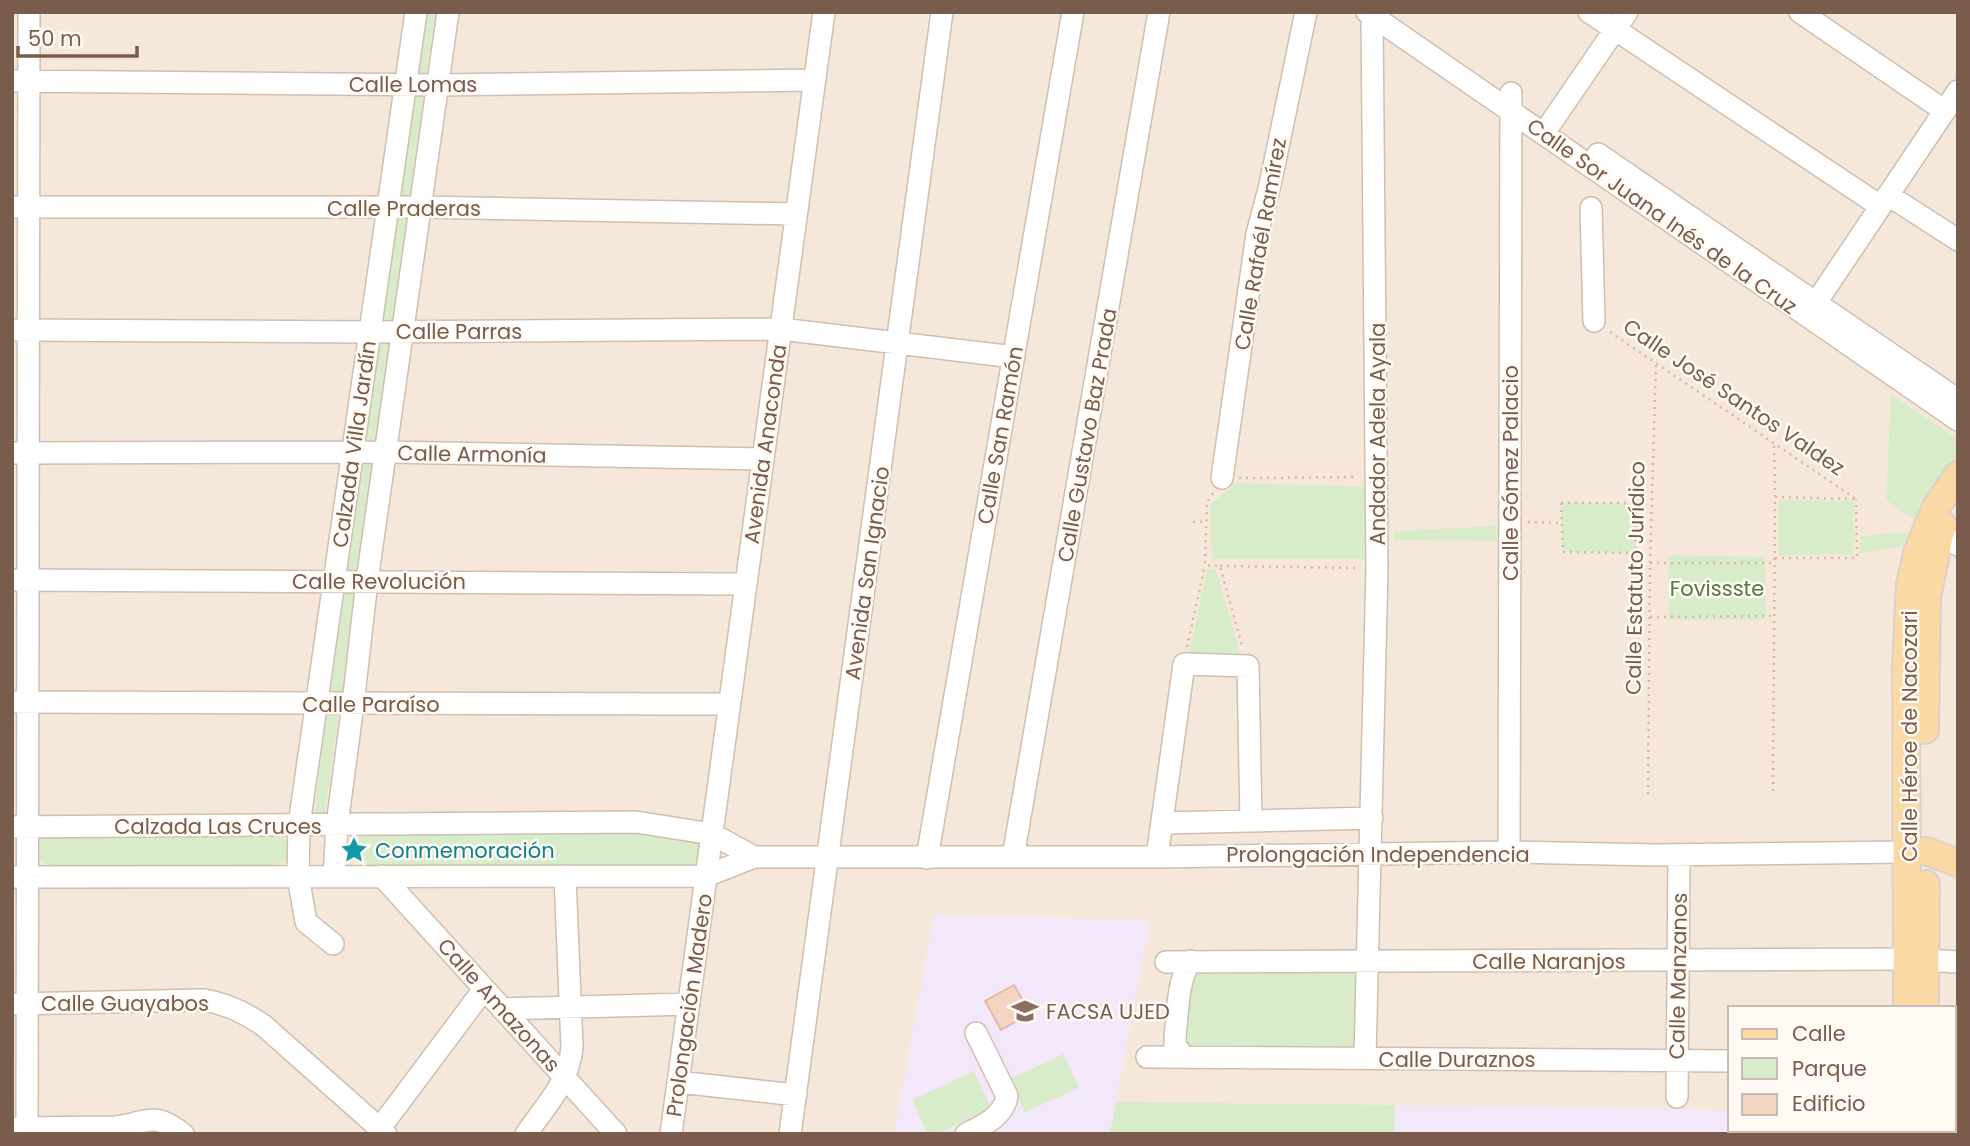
<svg xmlns="http://www.w3.org/2000/svg" width="1970" height="1146" font-family="Poppins,sans-serif">
<rect width="100%" height="100%" fill="#fdf6ec"/>
<path fill="#f5e8da" fill-rule="evenodd" d="M12,12H1958V1134H12ZM1730,1008H1954V1130H1730Z"/>
<path fill="#f3e8fa" d="M934,915L1150,920L1110,1134H894Z
M1395,1105L1663,1108L1730,1111V1130H1893V1134H1394Z"/>
<path fill="#d8ecc9" d="M421,12H435L325,813L323,816H319L315,812L326,711L331,686L349,562Z
M1891,394L1958,439V468L1921,524L1886,500Z
M1236,483L1365,487V559H1212L1210,505Z
M1778,500L1854,501L1853,554L1779,555Z
M1561,503H1636V553L1563,552Z
M1496,526L1497,541L1394,540L1395,531Z
M1912,532L1911,545L1859,553L1861,536Z
M1668,555L1765,557L1766,619L1669,620Z
M1207,569L1216,570L1242,661H1188Z
M671,832L699,840L704,848L701,863L690,869L366,867C350,861 350,847 361,835Z
M44,833H276L284,838L289,848L287,859L271,868L54,870C41,863 32,856 35,840Z
M1193,968L1369,969L1366,1053L1186,1051Z
M1063,1054L1079,1088L1025,1112L1010,1079Z
M974,1071L991,1108L937,1134H928L912,1100Z
M1116,1102L1395,1105L1394,1134H1110Z"/>
<path fill="#f3d5c3" stroke="#e6bba3" stroke-width="2" d="M1014,985L1030,1013L1001,1030L985,1001Z"/>
<g fill="none" stroke-linecap="round" stroke-linejoin="round">
<defs>
<path id="minor" d="M1367,12L1958,420
M1589,12L1880,206
M1800,12L1945,111
M12,81L438,85L814,80
M1544,133L1627,12
M1598,154L1958,400
M1888,195L1958,240
M12,207H420L796,214
M1591,208L1594,321
M1809,313L1958,91
M12,330L370,332L781,329L1014,357
M12,453L385,452L763,459
M1222,478L1257,234L1270,185L1306,12
M1929,529L1958,545
M12,580L746,584
M12,702L729,704
M1162,823L1372,818
M12,827L636,822L712,834L754,857
M1509,852L1511,93
M1013,857L1159,12
M1157,857L1184,664L1248,666L1251,821
M927,858L1073,12
M334,876L337,825L353,704L367,581L448,12
M382,876L616,1134
M12,877L706,876L754,857H1157L1509,852L1655,855L1908,852
M333,944L306,922L298,876L299,825L416,12
M1926,960L1958,962
M1166,962L1907,959
M12,1004L204,1000C227,1004 243,1012 263,1025L386,1134
M502,1009L689,1004
M1147,1057L1730,1061
M1184,1057L1175,1045V1036C1178,1014 1177,979 1191,961
M1365,1058L1377,568L1372,16
M1954,1062H1958
M679,1082L796,1095
M1677,1097L1679,855
M12,1128L116,1127C148,1123 153,1110 183,1134
M380,1128L484,989
M27,1134L29,12
M526,1134C546,1105 569,1083 572,1047L565,876
M671,1134L824,12
M790,1134L942,12
M966,1134C983,1126 1004,1116 1007,1096L976,1033"/>
<path id="major" d="M1925,730L1927,597L1940,534L1943,525
M1908,852L1926,851L1958,863
M1907,1008L1906,667L1910,584L1917,554L1927,528L1937,506L1958,475
M1925,1008L1926,884
M1906,1134V1130
M1924,1134V1130"/>
</defs>
<use href="#minor" stroke="#d1beb0" stroke-width="24"/>
<use href="#major" stroke="#dad1cd" stroke-width="30"/>
<path stroke="#d9b8a5" stroke-width="2.5" stroke-dasharray="2 5" stroke-linecap="butt" d="M1610,332L1856,499
M1239,478L1358,477
M1213,493L1207,502L1205,565L1220,566L1243,649
M1775,497L1856,499
M1561,503H1636V553L1563,552Z
M1636,519H1650
M1193,522H1206
M1528,522L1562,523
M1775,558H1857L1856,499
M1650,563H1775
M1220,566L1360,568
M1650,617L1775,616
M1187,647L1205,565
M1773,791L1775,497L1774,443
M1648,794L1650,563L1656,363"/>
<use href="#minor" stroke="#fff" stroke-width="21"/>
<use href="#major" stroke="#fbd9a5" stroke-width="26"/>
</g>
<defs>
<symbol id="sight-bare" viewBox="-9 -9 18 18"><path d="M0-6L1.8-2.2L6-1.7L2.9 1.2L3.7 5.4L0 3.3L-3.7 5.4L-2.9 1.2L-6-1.7L-1.8-2.2Z" fill="#0f9aa8" stroke="#fffaf3" stroke-width="2.5" paint-order="stroke"/></symbol>
<symbol id="university-bare" viewBox="-9 -9 18 18"><path d="M0-5L7-2L0 1L-7-2ZM-4 1L0 2.5L4 1V4Q0 6-4 4Z" fill="#8d6e63" stroke="#fffaf3" stroke-width="2.5" paint-order="stroke"/></symbol>
</defs>
<g fill-rule="evenodd">
<use href="#sight-bare" x="335" y="831" width="38" height="38"/>
<use href="#university-bare" x="1006" y="992" width="38" height="38"/>
</g>
<g text-anchor="middle" dominant-baseline="central" stroke-width="5" stroke-linejoin="round" paint-order="stroke">
<g font-size="21" fill="#7a5c4d" stroke="#fffaf3">
<text x="413" y="84">Calle Lomas</text>
<text x="404" y="208">Calle Praderas</text>
<text transform="translate(1662 216) rotate(35)">Calle Sor Juana Inés de la Cruz</text>
<text transform="translate(1260 244) rotate(-80)">Calle Rafaél Ramírez</text>
<text x="459" y="331">Calle Parras</text>
<text transform="translate(1734 397) rotate(34)">Calle José Santos Valdez</text>
<text transform="translate(1377 434) rotate(-90)">Andador Adela Ayala</text>
<text transform="translate(1000 435) rotate(-80)">Calle San Ramón</text>
<text transform="translate(1087 435) rotate(-80)">Calle Gustavo Baz Prada</text>
<text transform="translate(354 444) rotate(-82)">Calzada Villa Jardín</text>
<text transform="translate(765 444) rotate(-82)">Avenida Anaconda</text>
<text transform="translate(472 454) rotate(1)">Calle Armonía</text>
<text transform="translate(1510 473) rotate(-90)">Calle Gómez Palacio</text>
<text transform="translate(867 573) rotate(-82)">Avenida San Ignacio</text>
<text transform="translate(1635 578) rotate(-89)">Calle Estatuto Jurídico</text>
<text x="379" y="581">Calle Revolución</text>
<text x="371" y="704">Calle Paraíso</text>
<text transform="translate(1909 736) rotate(-90)">Calle Héroe de Nacozari</text>
<text x="218" y="826">Calzada Las Cruces</text>
<text x="1378" y="854">Prolongación Independencia</text>
<text x="1549" y="961">Calle Naranjos</text>
<text transform="translate(1678 976) rotate(-89)">Calle Manzanos</text>
<text x="125" y="1003">Calle Guayabos</text>
<text transform="translate(499 1005) rotate(48)">Calle Amazonas</text>
<text transform="translate(689 1005) rotate(-82)">Prolongación Madero</text>
<text x="1457" y="1059">Calle Duraznos</text>
</g>
<g font-size="21" fill="#537a41" stroke="#fffaf3">
<text x="1717" y="588">Fovissste</text>
</g>
<g font-size="21" fill="#0d838f" stroke="#fffaf3" text-anchor="start">
<text x="375" y="850">Conmemoración</text>
</g>
<g font-size="21" fill="#785e54" stroke="#fffaf3" text-anchor="start">
<text x="1046" y="1011">FACSA UJED</text>
</g>
</g>
<rect width="1970" height="1146" fill="none" stroke="#7a5c4d" stroke-width="28"/>
<rect x="1728" y="1006" width="228" height="126" fill="#fffaf3" stroke="#cabbb1" stroke-width="2"/>
<rect x="1742" y="1029" width="35" height="10" fill="#fbd9a5" stroke="#cabbb1" stroke-width="2"/>
<text x="1792" y="1041" font-size="21" fill="#7a5c4d">Calle</text>
<rect x="1742" y="1058" width="35" height="21" fill="#d8ecc9" stroke="#cabbb1" stroke-width="2"/>
<text x="1792" y="1076" font-size="21" fill="#7a5c4d">Parque</text>
<rect x="1742" y="1094" width="35" height="21" fill="#f3d5c3" stroke="#cabbb1" stroke-width="2"/>
<text x="1792" y="1111" font-size="21" fill="#7a5c4d">Edificio</text>
<path d="M18 46v10h119v-10" fill="none" stroke="#7a5c4d" stroke-width="3.5"/>
<text x="28" y="46" font-size="21" fill="#7a5c4d" stroke="#fffaf3" stroke-width="5" paint-order="stroke">50 m</text>
</svg>
